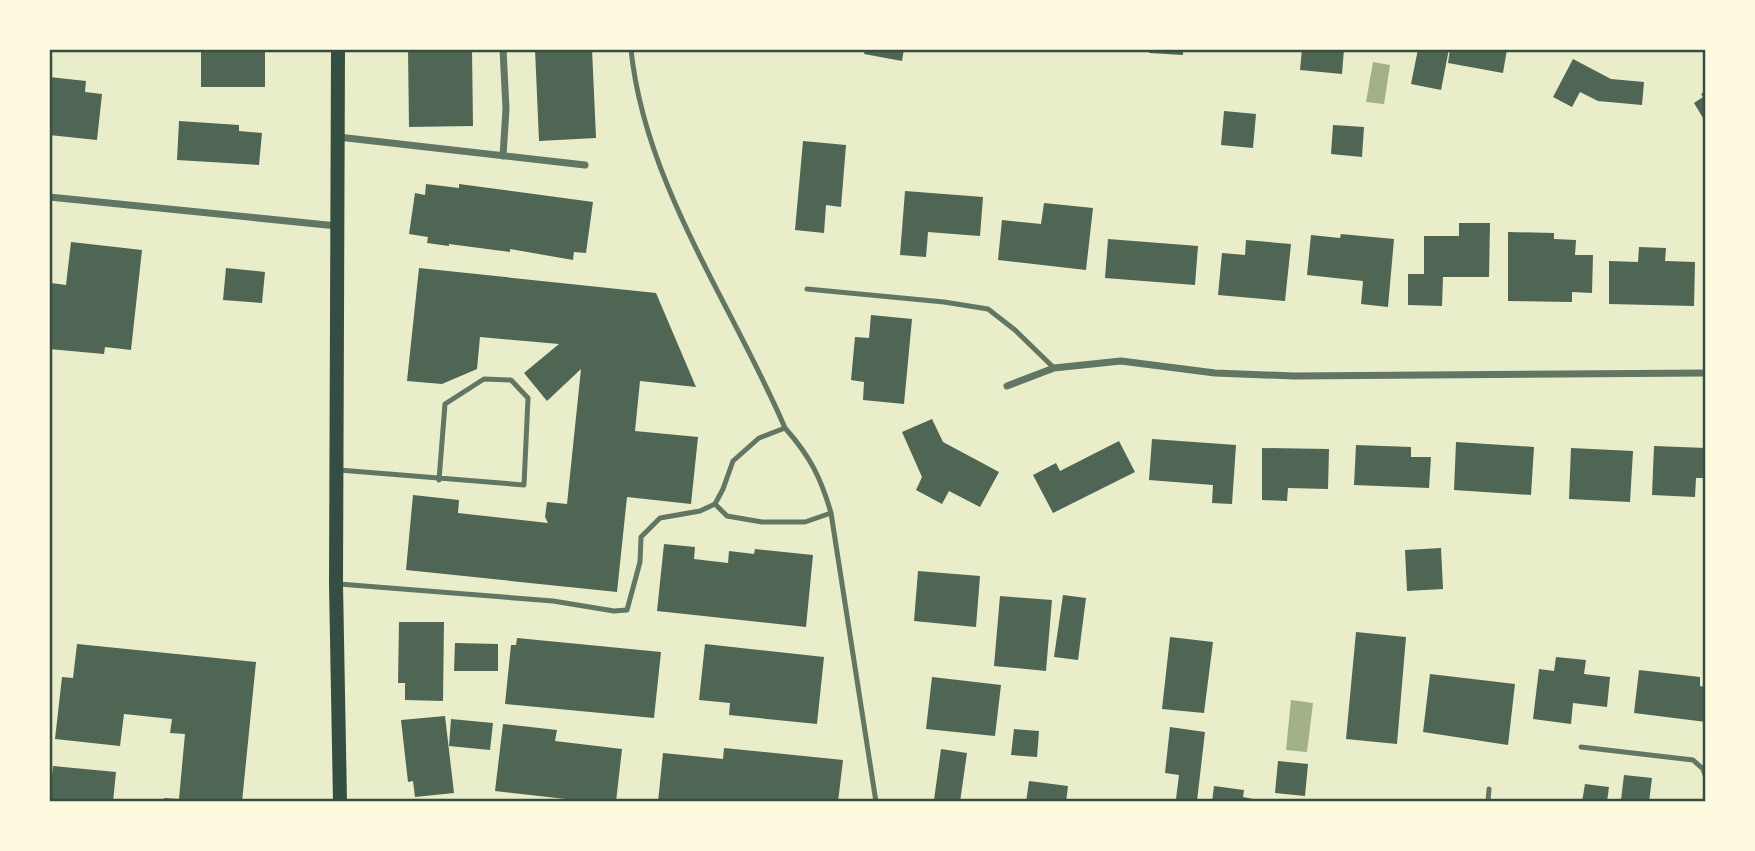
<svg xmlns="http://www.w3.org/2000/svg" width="1755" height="851" font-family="Rubik,sans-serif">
<rect width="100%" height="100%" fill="#e9edc9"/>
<path fill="#a3b18a" d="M1373,62L1390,65L1384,104L1366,102Z
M1291,700L1313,703L1307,752L1286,750Z"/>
<path fill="#4f6655" d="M201,49H265V87H201Z
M408,49H472L473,126L409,127Z
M535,49H592L596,138L539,141Z
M865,49H904L902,61L864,54Z
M1150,49H1183V55L1149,53Z
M1302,49H1344L1342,74L1300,70Z
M1418,49H1449L1441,90L1411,84Z
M1450,49H1507L1503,73L1448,63Z
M1573,59L1611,79L1644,82L1642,105L1598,101L1580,92L1572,107L1553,97Z
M49,77L86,81L85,92L102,94L97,140L49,135Z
M1706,91V123L1694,103L1703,97L1701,94Z
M1224,111L1256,114L1253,148L1221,145Z
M179,121L239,125V131L262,133L259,165L177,160Z
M1333,125L1364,127L1362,157L1331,154Z
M803,141L846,145L841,207L826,205L824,233L795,230Z
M426,184L459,188V184L593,202L586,253L574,252L573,260L510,249V252L449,244V246L427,243L428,237L409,234L415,193L425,195Z
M905,191L983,197L980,236L928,232L926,257L900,255Z
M1044,203L1093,208L1086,270L998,260L1002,220L1041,224Z
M1459,223H1490L1489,277H1443L1442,306L1408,305V274H1424V236H1459Z
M1508,232L1554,233V239L1576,240L1575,255H1593L1592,293L1572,292V302L1508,301Z
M1341,234L1394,239L1388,307L1361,304L1363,281L1307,275L1311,235L1340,238Z
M1108,239L1198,246L1195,285L1105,278Z
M1246,240L1291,244L1285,301L1218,295L1222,253L1245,255Z
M71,242L142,250L131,350L105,347L104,354L49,349L51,283L66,285Z
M1639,247L1666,248L1665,261L1695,262L1694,306L1609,304V261L1638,262Z
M226,268L265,272L262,303L223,300Z
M419,268L656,293L696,387L640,381L635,431L698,437L691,504L627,497L617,592L406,570L413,495L459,500L458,513L548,523L545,517L547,502L567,504L581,369L547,401L524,373L559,344L480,337L477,369L442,384L407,381Z
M871,315L912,319L904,404L863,400L864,382L851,380L855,337L869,338Z
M932,419L943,442L999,472L980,507L949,491L942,504L916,490L922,477L902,432Z
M1152,439L1236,445L1232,504L1212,503L1213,485L1149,480Z
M1119,441L1135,472L1053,513L1033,475L1056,463L1060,471Z
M1456,442L1534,447L1531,495L1454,490Z
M1356,445L1411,447V457H1431L1429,488L1354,485Z
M1654,446L1706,448V478H1696L1695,497L1652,495Z
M1262,448L1329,449L1328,489L1288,488L1287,501L1262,500Z
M1571,448L1633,451L1630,502L1569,499Z
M664,544L695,547L694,559L728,563L729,551L754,554L755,549L813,555L806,627L657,611Z
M1441,548L1443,589L1407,591L1405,550Z
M918,571L980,576L976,627L914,621Z
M1063,595L1086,598L1078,660L1054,657Z
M1000,596L1052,600L1046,671L994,666Z
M399,622H444L443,701L405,700V683H398Z
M1356,632L1406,637L1397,744L1346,739Z
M1170,637L1213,642L1204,713L1162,709Z
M517,638L661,652L654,718L505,704L511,645H516Z
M455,643L498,644V671H454Z
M77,644L256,662L242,802H164V798L179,799L185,734L170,733L172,719L124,714L120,746L55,739L62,677L73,678Z
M705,644L824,657L817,724L729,715L730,703L699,700Z
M1556,657L1586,660L1584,674L1610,677L1607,707L1573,703L1571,724L1533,719L1539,669L1554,671Z
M1639,670L1700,677V686L1706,687V722L1634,713Z
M1430,674L1515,684L1508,745L1423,732Z
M932,677L1001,685L995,736L926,729Z
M445,716L454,793L415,797L413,781L408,782L401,720Z
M451,719L493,723L490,750L449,746Z
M503,724L557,730L555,741L622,749L616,802H592L495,791Z
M1170,727L1205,732L1197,801L1176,799L1179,775L1165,773Z
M1014,729L1039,731L1037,757L1011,755Z
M724,748L843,760L838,802H658L663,753L723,759Z
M941,749L967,753L960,802L934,800Z
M1278,761L1308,764L1305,796L1275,793Z
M53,766L116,772L113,802H49Z
M1624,775L1652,778L1649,802L1621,800Z
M1029,781L1068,786L1066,802H1026Z
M1585,784L1609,787L1607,802H1582Z
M1214,786L1244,790L1243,797L1269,802H1212Z"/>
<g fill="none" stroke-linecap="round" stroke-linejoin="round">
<path stroke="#617663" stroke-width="5" d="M631,49C644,183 733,306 785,428
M807,289L944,302L988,309L1015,330L1054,368
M339,470L524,485L528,398L511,380L484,379L445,404L439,480
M715,504L727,516L762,522H805L831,513
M339,584L553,601L614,611L627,610L640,562L641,537L660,518L700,511L715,504L723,489L733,461L759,438L785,428C810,456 821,478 831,513L876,802
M1581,747L1693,760L1703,769L1706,778
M1488,802L1489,789
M1706,802V799"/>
<path stroke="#617663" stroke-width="7" d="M338,137L585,165
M503,156L506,109L503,49
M49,197L337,226
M1007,386L1054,368L1121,361L1215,373L1294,376L1706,373"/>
<path stroke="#344e41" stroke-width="14" d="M338,49L336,584L340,802"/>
</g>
<rect width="1755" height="851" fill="none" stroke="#fefae0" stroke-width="102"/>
<rect x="51" y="51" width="1653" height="749" fill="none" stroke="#344e41" stroke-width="2.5"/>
</svg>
